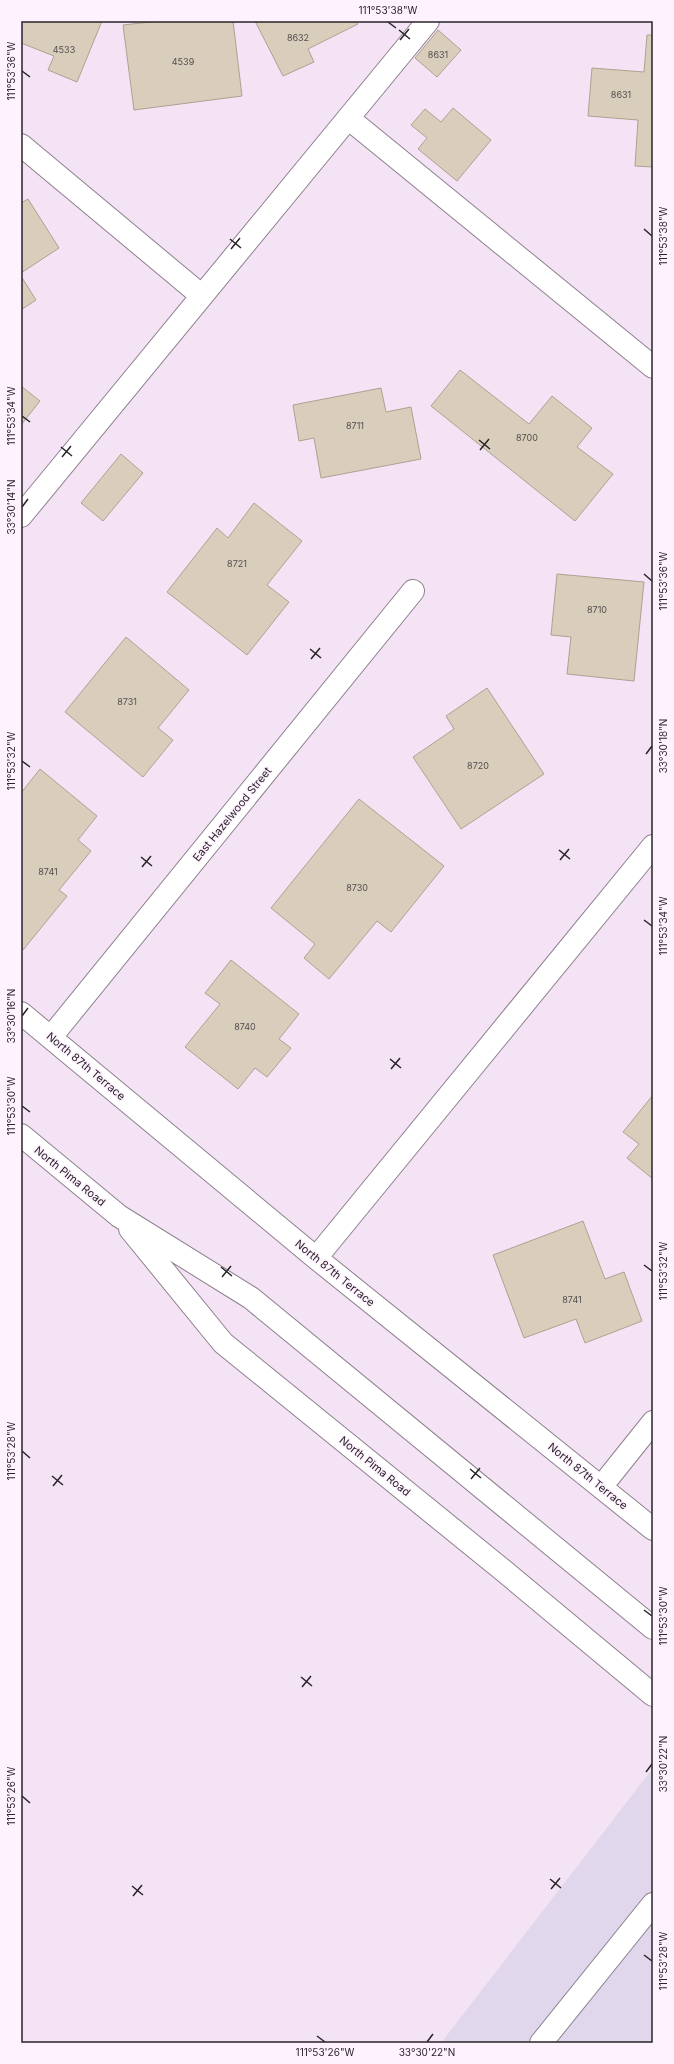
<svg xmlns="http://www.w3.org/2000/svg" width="674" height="2064" font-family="Inter,sans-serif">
<rect width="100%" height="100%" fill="#f3e3f4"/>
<path fill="#e0d7ec" d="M653,1768V2043H441Z"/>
<path fill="#d9cdbc" stroke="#ada291" d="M21,21H102L77,82L48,70L54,56L21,43Z
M159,21H233L242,96L134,110L123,25Z
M255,21H356L358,24L308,49L314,62L283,76Z
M438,30L461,50L437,77L415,58Z
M647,35H653V167L635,166L638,120L588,116L592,68L644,72Z
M453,108L491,140L457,181L418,149L427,138L411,125L425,109L441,122Z
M28,199L59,248L21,273V203Z
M21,276L36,300L21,310Z
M460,370L529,424L552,396L592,428L577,447L613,474L575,521L431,406Z
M21,386L40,401L21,425Z
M381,388L386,412L411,407L421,459L321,478L314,438L299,441L293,405Z
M121,454L143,473L103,521L81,503Z
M254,503L302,541L267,585L289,602L247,655L167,592L217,528L228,538Z
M557,574L644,582L634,681L567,674L571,637L551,635Z
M126,637L189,690L158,728L173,740L143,777L65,712Z
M487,688L544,774L461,829L413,757L454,729L446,716Z
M40,769L97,816L78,840L91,851L59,890L67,896L23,950L21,948V793Z
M359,799L444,866L391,932L377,921L329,979L304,958L315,944L271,908Z
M231,960L299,1014L279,1039L291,1048L267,1077L255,1068L238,1089L185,1047L220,1004L205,993Z
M653,1095V1179L627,1158L639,1144L623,1132Z
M583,1221L605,1279L624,1272L642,1321L585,1343L576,1319L524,1338L493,1255Z"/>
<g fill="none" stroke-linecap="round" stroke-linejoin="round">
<defs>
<path id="minor" d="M348,118L653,367
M21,145L202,296
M21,516L428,21
M21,1013L316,1258L653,1529
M51,1037L413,591
M316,1258L653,846
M601,1487L653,1422
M541,2043L653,1904"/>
<path id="major" d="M21,1135L119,1216L251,1298L653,1628
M130,1229L223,1343L504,1571L653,1695"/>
</defs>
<use href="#minor" stroke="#8e808f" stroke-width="24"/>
<use href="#major" stroke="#8e808f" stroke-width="24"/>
<use href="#minor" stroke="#fff" stroke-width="22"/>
<use href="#major" stroke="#fff" stroke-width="22"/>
</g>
<path fill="none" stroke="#292329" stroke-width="1.5" d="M388,22L396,28M399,30L410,39M400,40L409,29M22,71L30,77M644,229L652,236M230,239L241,248M231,249L240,238M22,416L30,422M479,440L490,449M61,447L72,456M480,450L489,439M62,457L71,446M22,507L28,499M644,574L652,581M310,649L321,658M311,659L320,648M646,754L652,746M22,761L30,767M559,850L570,859M141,857L152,866M560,860L569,849M142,867L151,856M644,920L652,926M22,1016L28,1008M390,1059L401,1068M391,1069L400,1058M22,1106L30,1112M644,1265L652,1271M221,1267L232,1276M222,1277L231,1266M22,1451L30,1458M470,1469L481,1478M52,1476L63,1485M471,1479L480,1468M53,1486L62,1475M644,1610L652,1616M301,1677L312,1686M302,1687L311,1676M646,1772L652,1764M22,1796L30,1803M550,1879L561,1888M132,1886L143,1895M551,1889L560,1878M133,1896L142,1885M644,1955L652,1961M317,2036L325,2042M427,2042L433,2034"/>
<g text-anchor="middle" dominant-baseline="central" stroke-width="3" stroke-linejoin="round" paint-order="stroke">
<g font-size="9" fill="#554e4e">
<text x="298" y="37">8632</text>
<text x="64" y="49">4533</text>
<text x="438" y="54">8631</text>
<text x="183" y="61">4539</text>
<text x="621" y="94">8631</text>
<text x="355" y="425">8711</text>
<text x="527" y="437">8700</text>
<text x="237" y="563">8721</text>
<text x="597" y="609">8710</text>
<text x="127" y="701">8731</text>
<text x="478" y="765">8720</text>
<text x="48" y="871">8741</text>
<text x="357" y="887">8730</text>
<text x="245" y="1026">8740</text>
<text x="572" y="1299">8741</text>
</g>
<g font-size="11" fill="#292329" stroke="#fef2ff">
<text transform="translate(232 814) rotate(-51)">East Hazelwood Street</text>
<text transform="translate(86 1066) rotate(40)">North 87th Terrace</text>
<text transform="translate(70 1176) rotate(39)">North Pima Road</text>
<text transform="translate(335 1273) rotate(39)">North 87th Terrace</text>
<text transform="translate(375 1466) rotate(39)">North Pima Road</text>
<text transform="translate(588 1476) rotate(39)">North 87th Terrace</text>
</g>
</g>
<rect width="674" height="2064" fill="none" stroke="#fef2ff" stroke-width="44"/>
<rect x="22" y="22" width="630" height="2020" fill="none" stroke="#292329" stroke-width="1.5"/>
<g font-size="10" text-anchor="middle" fill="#292329">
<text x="388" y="14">111°53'38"W</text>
<text transform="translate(11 71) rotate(-90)" y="4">111°53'36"W</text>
<text transform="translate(663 236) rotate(-90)" y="4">111°53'38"W</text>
<text transform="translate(11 416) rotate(-90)" y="4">111°53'34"W</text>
<text transform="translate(11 507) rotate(-90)" y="4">33°30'14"N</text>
<text transform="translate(663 581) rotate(-90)" y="4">111°53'36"W</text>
<text transform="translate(663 746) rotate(-90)" y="4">33°30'18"N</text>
<text transform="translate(11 761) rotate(-90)" y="4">111°53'32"W</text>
<text transform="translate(663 926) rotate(-90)" y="4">111°53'34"W</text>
<text transform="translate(11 1016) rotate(-90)" y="4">33°30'16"N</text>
<text transform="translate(11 1106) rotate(-90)" y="4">111°53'30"W</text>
<text transform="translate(663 1271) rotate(-90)" y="4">111°53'32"W</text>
<text transform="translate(11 1451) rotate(-90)" y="4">111°53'28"W</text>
<text transform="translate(663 1616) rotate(-90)" y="4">111°53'30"W</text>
<text transform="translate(663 1764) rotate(-90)" y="4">33°30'22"N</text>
<text transform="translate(11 1796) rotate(-90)" y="4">111°53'26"W</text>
<text transform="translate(663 1961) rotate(-90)" y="4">111°53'28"W</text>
<text x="325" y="2056">111°53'26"W</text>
<text x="427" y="2056">33°30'22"N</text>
</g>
</svg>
